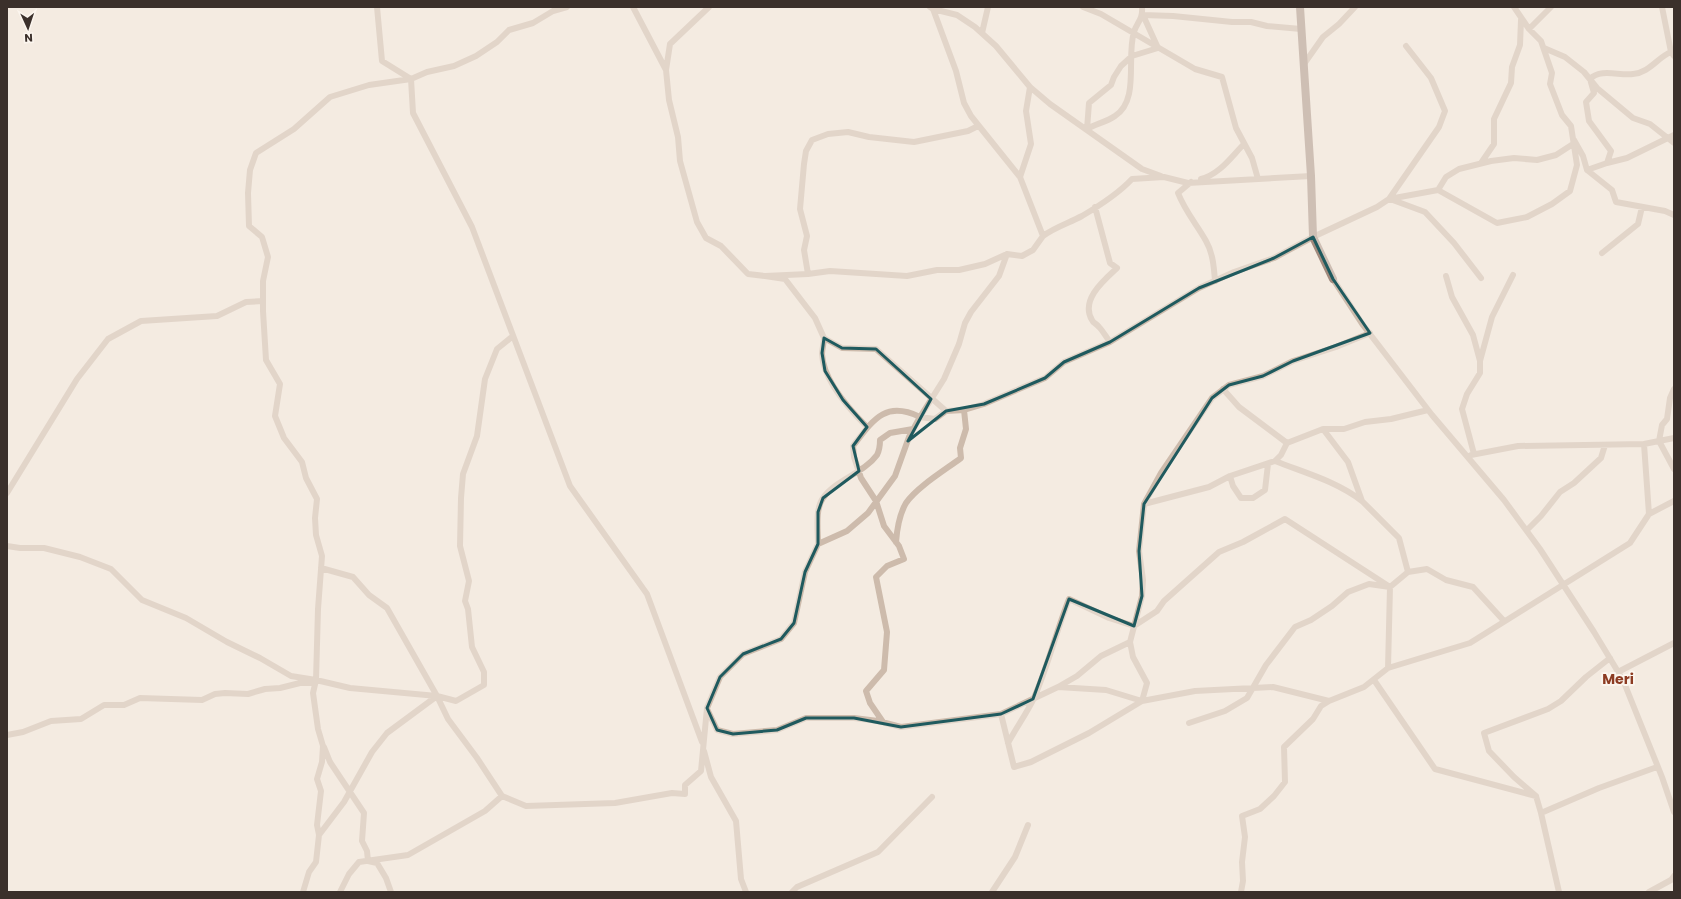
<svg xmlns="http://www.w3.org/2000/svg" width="1681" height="899" font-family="Poppins,sans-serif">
<rect width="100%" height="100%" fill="#f4ebe1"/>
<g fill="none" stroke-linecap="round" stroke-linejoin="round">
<path stroke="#cdbbac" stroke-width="6" d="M377,7L382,61L411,79L413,113L472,227L570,486L647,594L702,742
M633,7L666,70L670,44L709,7
M930,7L933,9L956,71L964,103L971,116L1020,177L1043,236C1055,227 1069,223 1082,216C1099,206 1118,194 1132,179L1164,177L1188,183L1311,176
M1083,7L1101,14L1195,69L1222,77L1236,128L1252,158L1258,179
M1142,7C1143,20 1137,22 1134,32C1126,57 1140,100 1115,116C1107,122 1095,124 1087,129L1089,103L1111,85L1114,77L1121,66L1132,56L1158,48L1143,15L1173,16L1232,22H1251L1267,26L1301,29
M1662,7L1671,52
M935,8L933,9L957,15L975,27L996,46L1030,87L1050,104L1142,169L1161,176
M1529,29L1551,7
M982,33L988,7
M1544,48L1565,57L1584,72L1597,88L1633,118L1650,124L1674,143
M1674,56L1671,52C1658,57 1649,73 1633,74C1619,76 1601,68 1590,79L1594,93L1586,102L1589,121L1611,151L1607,163L1587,170L1612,190L1616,202L1665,211L1674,215
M1304,64L1323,37L1339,24L1355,7
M666,70L669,100L678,137L680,161L697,222L706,238L721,246L748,274L765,276
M1574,140L1583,156L1587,170
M1481,163L1494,144V119L1511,83L1512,67L1520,45L1521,20
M1607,163L1627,158L1674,135
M1020,177L1031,144L1026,111L1030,87
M1201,179C1220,174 1231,157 1244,144
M1191,182L1178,193C1185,211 1197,225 1206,241C1213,253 1214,268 1215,281
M1438,190L1446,177L1459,169L1491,161L1514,158L1537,160L1556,155L1573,144
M1389,199L1438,190L1497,223L1527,217L1552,204L1570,191L1577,165L1571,126L1562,115L1550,84L1552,73L1541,41L1529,29L1514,7
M1390,199L1425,212L1454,243L1481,278
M1095,207L1110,263L1117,268C1104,280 1080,300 1092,320C1093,323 1097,324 1099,327C1103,331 1106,337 1110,342
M1602,253L1638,224L1642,207
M808,274L804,250L807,236L800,209L804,164L806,151L812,140L828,134L848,132L869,137L914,142L968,131L978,126
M1446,276L1452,297L1473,335L1480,361V373L1467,394L1462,409L1474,454
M1333,279L1363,325L1432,415L1504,500L1540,549L1594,632L1623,680L1662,777L1674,812
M824,338C824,343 822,349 822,354C823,380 849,409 867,427
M1480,361L1492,317L1513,275
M1223,389L1239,407L1287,443
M1674,389L1670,398L1667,419L1662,425L1659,441L1674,469
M946,411L876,349L842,348L824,338L815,318L785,279L765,276L808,274L830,271L907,276L937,270H959L985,264L1007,254L1022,256L1033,250L1043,236
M1323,429H1344L1365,422L1391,419L1428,410
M1471,455L1518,446L1644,444
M1275,461C1305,473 1336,481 1362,501
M1230,476L1233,486L1241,498H1253L1265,490L1268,464
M7,493L77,379L108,339L141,321L217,316L246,302L263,301
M1144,504L1209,487L1230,476L1275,461L1281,455L1287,443L1323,429L1348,462L1362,501L1399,538L1408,572L1427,569L1446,580L1473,587L1504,621
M1649,514L1674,501
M1527,530L1541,516L1560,492L1574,483L1601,458L1605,445
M896,542C897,529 899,515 906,503C917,487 945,470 961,458L960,448L966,429L964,410
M818,544C818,530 815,509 823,498C835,480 864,473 877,455C879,451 880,444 880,440L890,433L913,429
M7,546L20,548H44L80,557L111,569L142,600L186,618L227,642L260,658L291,676L316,680L350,688L437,696L448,719L477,758L502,796L526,806L615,803L672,793L685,794V785L701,771L707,708L720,677L743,654L781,639L794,623L805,572L818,544L847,531L868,513L895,476L909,437L920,417L935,419L946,411L964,410L984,404L1045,378L1064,362L1110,342L1199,288L1234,272L1274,258L1313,237L1377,207L1389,199L1439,127L1445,111L1431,78L1406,46
M321,568L353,577L369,595L387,608L437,696L456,701L484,685V672L472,647L468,609L465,601L469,581L460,546L461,498L463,474L477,436L485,379L497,349L513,336
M1618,672L1674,643
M1374,680L1435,769L1536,796L1541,813
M1058,687L1077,676L1101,656L1130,642
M707,709L717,730L733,734L777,730L806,718H854L878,721L901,727L1001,714L1014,767L1031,762L1089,733L1142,701L1195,691L1273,687L1329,701L1364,687L1388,668L1470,643L1630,543L1649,514L1644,444L1674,438
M1001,714L1058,687L1106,690L1142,701L1147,683L1133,657L1130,642L1142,596L1143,580L1139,551L1144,504L1161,473L1212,398L1229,385L1263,376L1293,361L1336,347L1370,333
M883,722L870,703L866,691L884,670L887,632L876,577L887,566L904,559L899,546L884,526L876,501L861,478L854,457L853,446C873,420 885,400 920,417L944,379L959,344L965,323L971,312L999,276L1007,254
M1189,723L1225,711L1247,698L1266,665L1295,627L1311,620L1332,606L1348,592L1369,584L1390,587L1408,572
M7,735L23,732L51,721L81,719L104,705H124L140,698L202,700L215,694L225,693L248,694L265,689L280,688L300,683H315
M1008,743C1016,728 1027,713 1034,698C1048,666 1056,632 1069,599L1109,618L1134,626L1157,611L1164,601L1219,552L1243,542L1285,519L1390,587L1388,668
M324,747L330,762L364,813L362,841L367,851L368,861L377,863L386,878L391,892
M704,751L711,777L736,821L741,879L746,892
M1536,796L1514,777L1489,751L1484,733L1548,709L1561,701L1586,677L1610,658
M319,835L344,802L372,752L387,733L437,696
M303,892L309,872L316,862L319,835L317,825L321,791L317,779L322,762L323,746L318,729L313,693L316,680L318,609L322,556L316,535L315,518L317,499L306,478L302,462L284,438L275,416L280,384L266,360L263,311V281L268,257L262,237L249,226L248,193L250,170L256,153L294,129L330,97L369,85L411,79L427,72L454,66L476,56L497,42L509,30L533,23L553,11L567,7
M340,892L349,874L359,862L408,855L485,811L502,796
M792,892L797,887L878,852L932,797
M992,892L1015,857L1028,825
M1241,892L1243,881L1242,862L1245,837L1242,816L1260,809L1274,796L1285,782L1284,747L1313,719L1321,706L1329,701
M1559,892L1541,813L1599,788L1657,767
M1649,892L1671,880L1674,876"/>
<path stroke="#a18a7d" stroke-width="8" d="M1300,7L1311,176L1313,237L1333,279"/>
</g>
<path d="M0 0H1681V899H0ZM1313,237L1333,279L1370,333L1293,361L1263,376L1229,385L1212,398L1144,504L1139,551L1142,596L1134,626L1069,599L1033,699L1001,714L901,727L854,718H806L777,730L733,734L717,730L707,708L720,677L743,654L781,639L794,623L805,572L818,544V512L823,498L859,471L853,446L867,427L843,400L825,371L822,353L824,338L842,348L876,349L931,399L908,441L946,411L984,404L1045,378L1064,362L1110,342L1199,288L1274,258Z" fill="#f4ebe1" fill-opacity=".55" fill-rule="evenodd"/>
<path fill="none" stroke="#1f5a5e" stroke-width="3" stroke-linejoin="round" d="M1313,237L1333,279L1370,333L1293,361L1263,376L1229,385L1212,398L1144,504L1139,551L1142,596L1134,626L1069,599L1033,699L1001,714L901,727L854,718H806L777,730L733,734L717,730L707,708L720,677L743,654L781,639L794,623L805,572L818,544V512L823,498L859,471L853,446L867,427L843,400L825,371L822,353L824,338L842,348L876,349L931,399L908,441L946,411L984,404L1045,378L1064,362L1110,342L1199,288L1274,258Z"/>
<g text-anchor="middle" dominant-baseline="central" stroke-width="4" stroke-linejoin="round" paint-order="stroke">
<g font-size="14" font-weight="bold" fill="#8c3b22" stroke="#fbf5ee">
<text x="1618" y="679">Meri</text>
</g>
</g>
<rect width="1681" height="899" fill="none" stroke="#3b302b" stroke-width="16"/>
<g transform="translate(28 28) rotate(177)" stroke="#fbf5ee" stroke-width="3" paint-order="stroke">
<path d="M0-3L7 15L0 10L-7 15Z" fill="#3b302b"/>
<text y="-6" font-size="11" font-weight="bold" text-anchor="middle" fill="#3b302b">N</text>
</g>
</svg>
